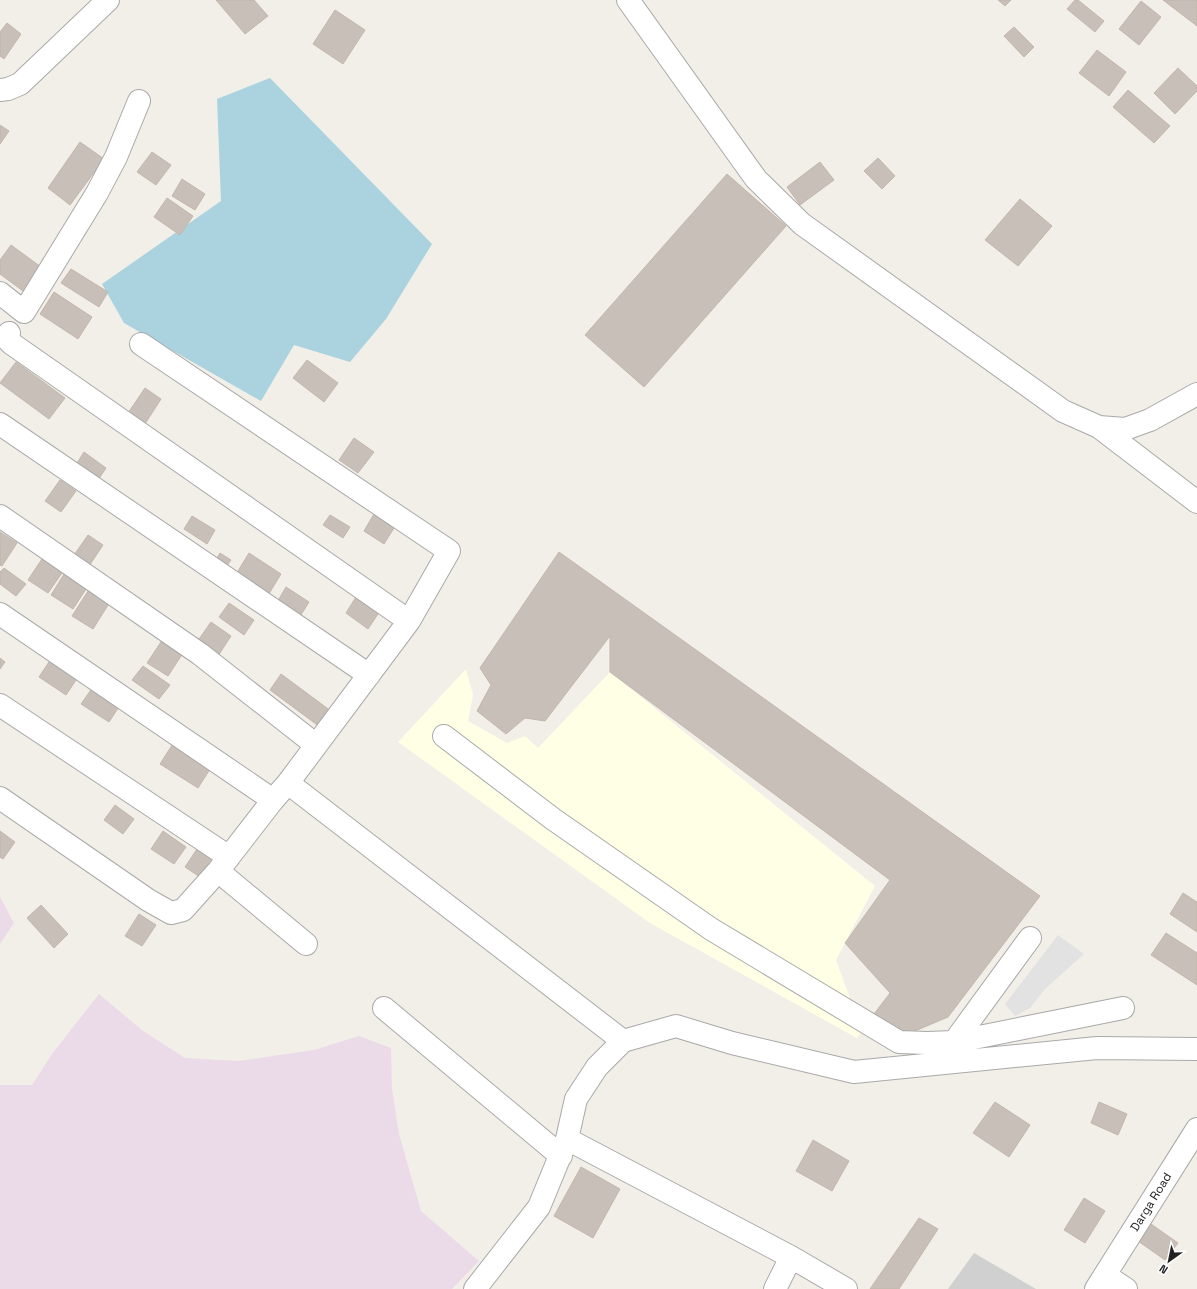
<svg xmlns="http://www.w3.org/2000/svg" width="1197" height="1289" font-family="'Space Grotesk',sans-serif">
<rect width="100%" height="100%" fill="#f2efe9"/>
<path fill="#ebdbe8" d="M0,897L14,923L0,944Z
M99,994L143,1031L185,1058L239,1061L314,1050L359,1036L391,1048L392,1089L399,1134L421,1211L479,1261L452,1289H0V1085H32L52,1054Z"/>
<path fill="#ffffe5" d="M466,669L473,695L468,721L507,743L525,736L538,748L610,672L875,886L836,960L862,1031L857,1038L650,923L398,742Z"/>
<path fill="#d0d0d0" d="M974,1253L1036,1289H948Z"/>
<path fill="#e2e2e2" d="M1058,935L1084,954L1045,989L1030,1008L1015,1016L1005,1004Z"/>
<path fill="#aad3df" d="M270,78L432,244L386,319L350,362L294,345L261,401L124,323L102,284L221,201L217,99Z"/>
<path fill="#c7bfb8" stroke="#c4b6ab" d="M216,0H254L268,16L245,34Z
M998,0H1011L1005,6Z
M1075,0H1078L1104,21L1095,32L1067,9Z
M1163,0H1197V26Z
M1141,1L1161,17L1139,45L1119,29Z
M335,10L365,30L343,64L313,44Z
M7,23L21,34L4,59L0,56V32Z
M1014,27L1034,47L1024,57L1004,36Z
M1097,50L1126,72L1109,96L1079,73Z
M1178,68L1197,86V91L1175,114L1154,93Z
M1128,90L1170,126L1154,143L1113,107Z
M0,125L9,131L0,144Z
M80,142L104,159L70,205L48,188Z
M152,152L171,165L156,185L137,172Z
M878,158L895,176L882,189L864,171Z
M820,162L834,180L800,205L787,187Z
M727,174L786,226L644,387L585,335Z
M182,179L205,194L195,210L172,196Z
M167,198L193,216L180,235L154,217Z
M1020,199L1052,226L1018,266L985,240Z
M11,245L41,267L23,291L0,274V260Z
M71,269L108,292L99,307L61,283Z
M54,292L92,317L78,339L40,314Z
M307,360L338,383L324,402L293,378Z
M16,362L65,398L49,419L0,383Z
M145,388L161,399L143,427L126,416Z
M354,438L374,452L358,473L339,460Z
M84,452L106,468L96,483L74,468Z
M60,480L76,491L61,512L45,501Z
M378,507L399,520L384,544L364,531Z
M330,515L350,527L343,538L323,525Z
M192,516L215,530L207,544L184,529Z
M0,532L17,543L2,566L0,565Z
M88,535L103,545L87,569L72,558Z
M559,552L1040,896L948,1017L903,1036L874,1014L890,993L845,943L890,880L610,672V636L545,721L525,718L506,734L477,711L491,685L480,668Z
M220,553L231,560L224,570L214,563Z
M249,553L281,574L267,597L235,576Z
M44,556L64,570L48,593L28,580Z
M4,568L26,584L16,596L0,584V572Z
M66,571L88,586L73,609L51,595Z
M286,587L309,602L299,618L276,604Z
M90,588L110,602L93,629L72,616Z
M361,589L384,605L368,629L346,613Z
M229,603L254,620L244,635L219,617Z
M211,622L231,636L218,656L197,642Z
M163,639L183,653L168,676L147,663Z
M0,658L5,662L0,669Z
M51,659L78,677L66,695L39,677Z
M143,666L170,685L159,699L132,680Z
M281,674L331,711L320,727L270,690Z
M95,684L122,702L109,722L81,704Z
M174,742L212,766L198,788L160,764Z
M115,805L134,819L123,834L104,820Z
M0,831L15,842L3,859L0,857Z
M163,831L186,847L174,864L151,849Z
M199,846L215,856L200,877L185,867Z
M1183,893L1197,902V932L1170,914Z
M41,905L68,934L54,948L27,918Z
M139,914L156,925L142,946L125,936Z
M1166,933L1197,953V985L1151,955Z
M995,1102L1030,1125L1009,1157L973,1133Z
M1099,1102L1127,1114L1118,1135L1091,1123Z
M813,1140L849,1161L832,1191L796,1171Z
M581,1167L620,1189L593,1238L554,1216Z
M1084,1198L1105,1211L1085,1243L1064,1230Z
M919,1218L938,1229L899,1289H870Z
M1151,1224L1178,1243L1165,1260L1138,1241Z"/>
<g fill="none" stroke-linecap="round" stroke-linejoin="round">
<defs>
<path id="minor" d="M628,0L756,179L802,224L1063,411L1099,427L1125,429L1150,420L1197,394
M0,90L8,89L20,84L108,0
M0,293L24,312L97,193L116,157L139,101
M9,333L8,340L12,344L409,621
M0,424L369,675
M1099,427L1197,502
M0,516L200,654L316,745
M0,614L273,800
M0,705L229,857
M444,736L553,819L711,929L899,1042L927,1043L954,1042L1030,938
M288,783L623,1041
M0,798L148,900L171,913L183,910L218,871L273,800L288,783L409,621L449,551L141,344
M218,871L306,944
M384,1008L561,1156
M954,1049V1042L1123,1008
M567,1139L791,1257L846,1289
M1105,1275L1126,1289
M475,1289L539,1207L567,1139L576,1099L597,1067L623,1041L676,1026L732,1043L854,1072L1097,1048L1197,1049
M775,1289L791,1257
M1096,1289L1197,1129"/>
</defs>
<use href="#minor" stroke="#a9a9a9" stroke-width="24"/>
<use href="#minor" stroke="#fff" stroke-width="22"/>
</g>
<g text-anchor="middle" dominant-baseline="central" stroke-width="4" stroke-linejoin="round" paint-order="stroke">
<g font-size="12" fill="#222" stroke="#fff">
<text transform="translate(1151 1202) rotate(-58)">Darga Road</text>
</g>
</g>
<g transform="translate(1169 1261) rotate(213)" stroke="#ffffff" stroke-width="3" paint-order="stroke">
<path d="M0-3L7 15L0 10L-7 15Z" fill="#222222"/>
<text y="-6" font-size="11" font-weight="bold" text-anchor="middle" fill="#222222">N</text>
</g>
</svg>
